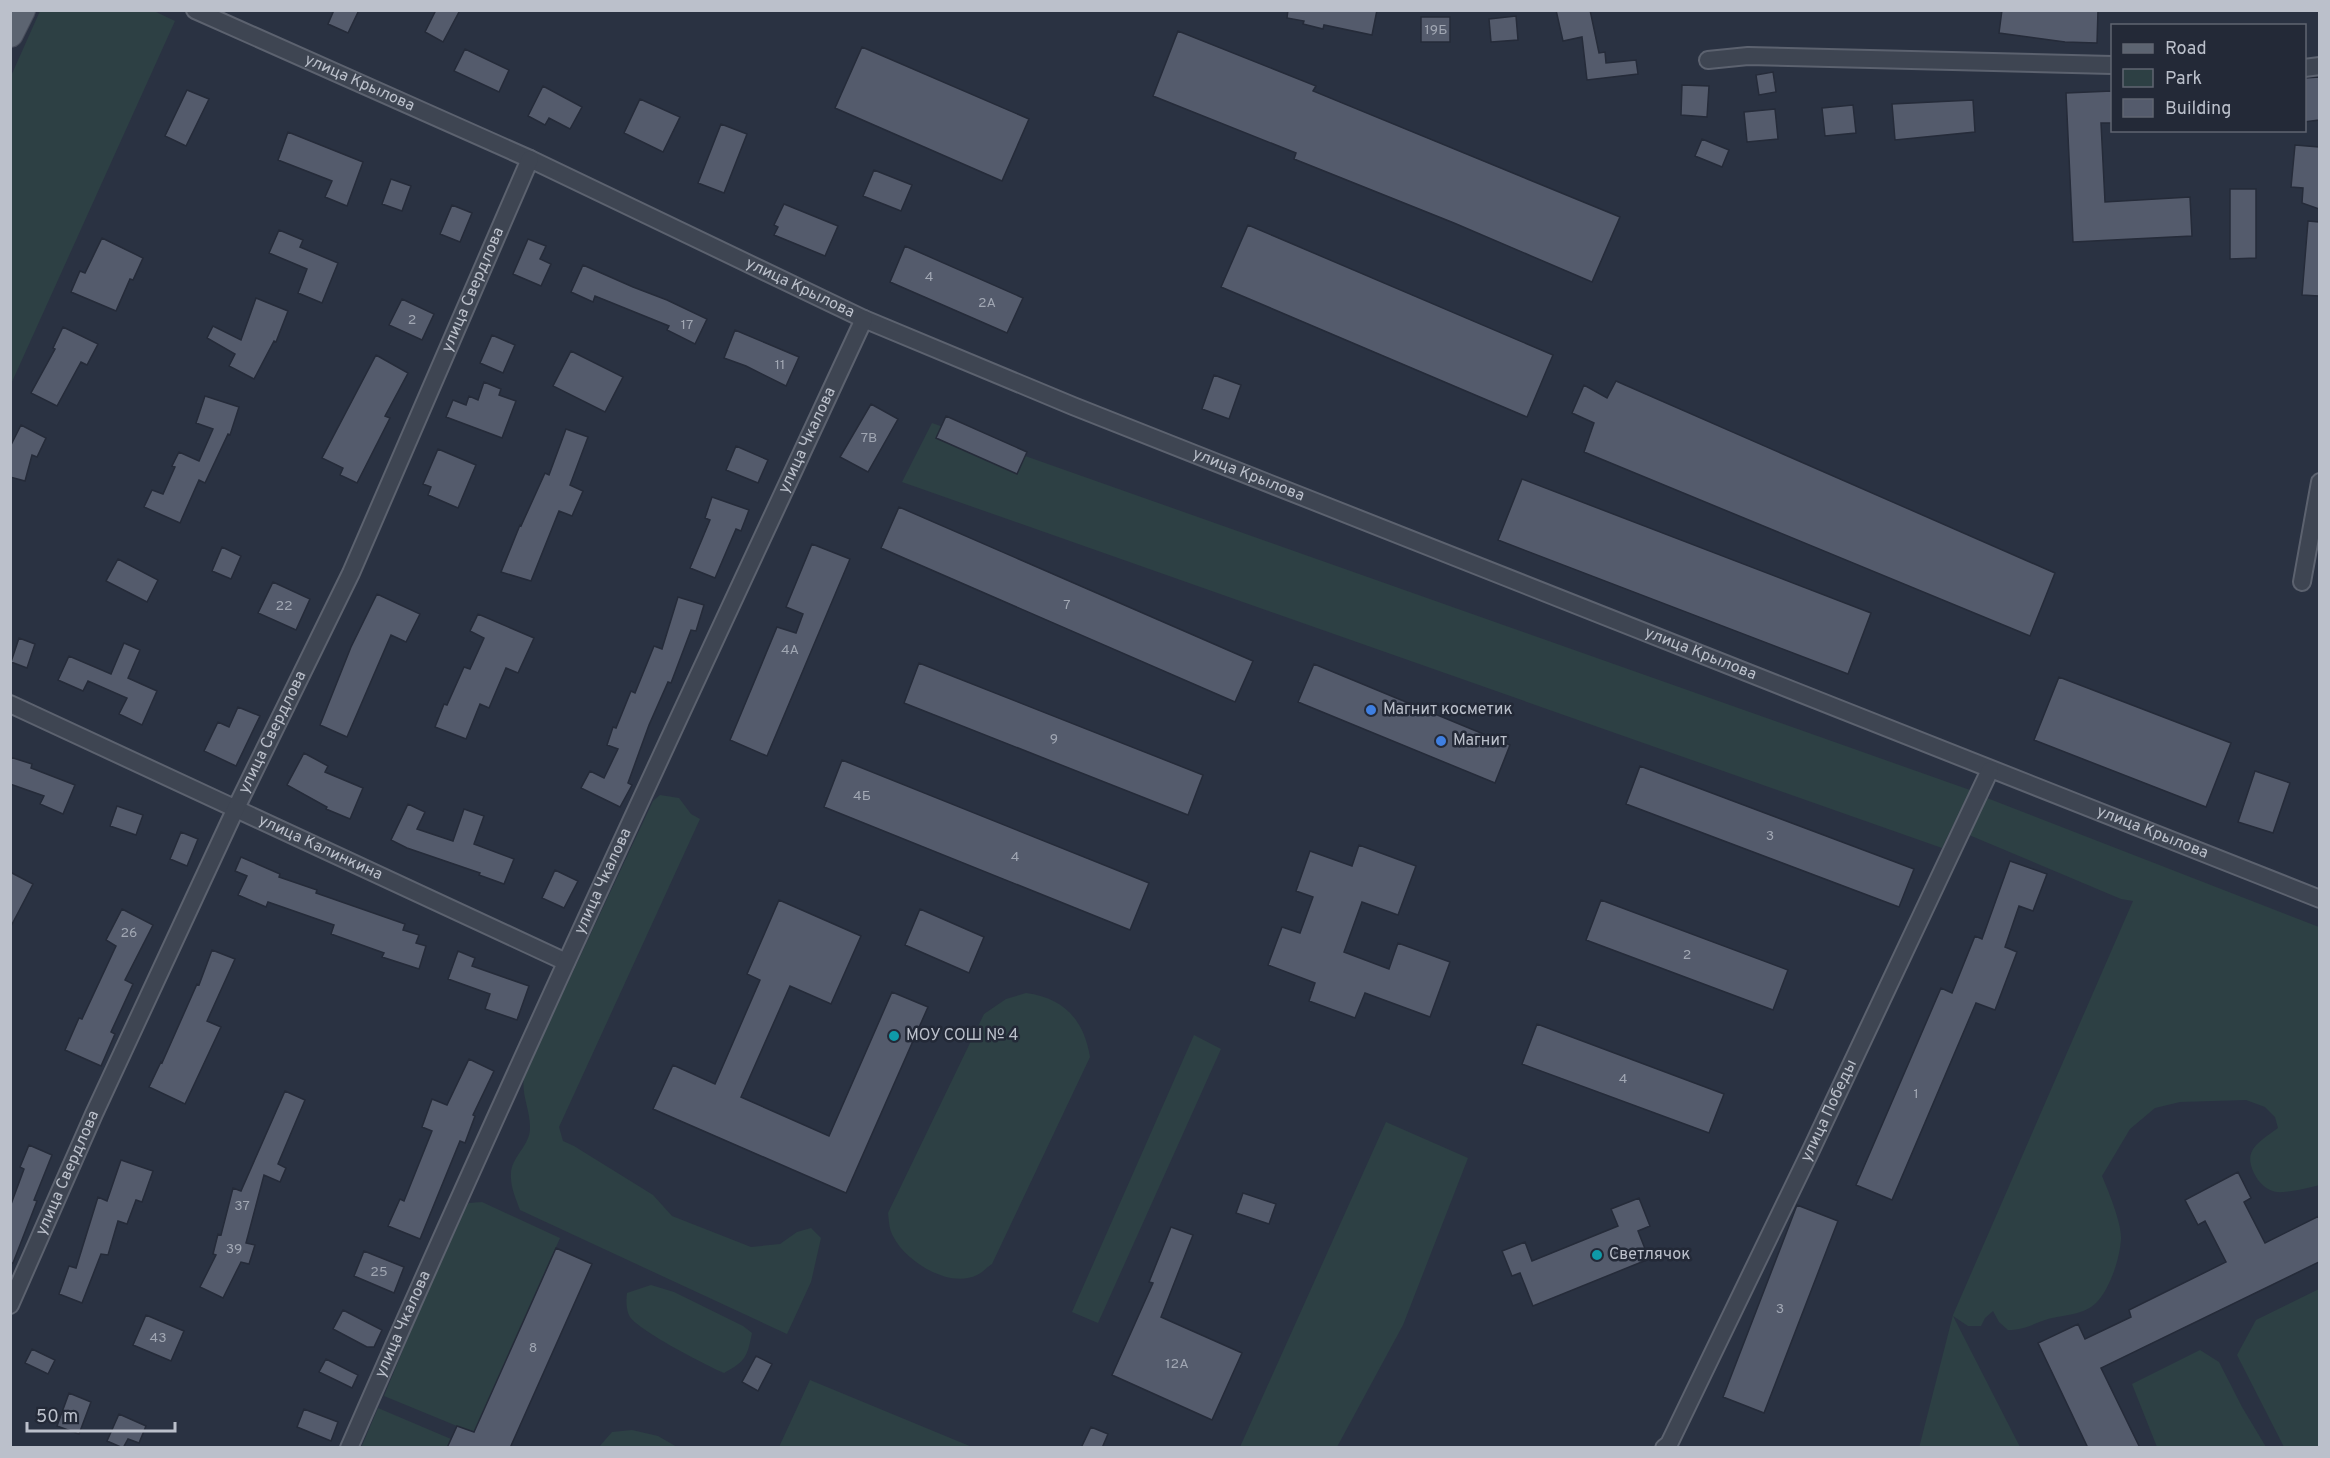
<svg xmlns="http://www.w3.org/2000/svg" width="2330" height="1458" font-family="Overpass,sans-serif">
<rect width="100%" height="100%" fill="#2a3242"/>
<path fill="#2d4044" d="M40,11H154L175,21L11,384V76Z
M932,423L1970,790L1942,848L902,482Z
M660,795L679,798L691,814L700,819L559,1127L563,1141L574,1146L653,1195L672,1216L751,1247L780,1244L797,1232L811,1228L821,1238L811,1282L787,1334L520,1210C516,1199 510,1186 511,1174C511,1157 531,1145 530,1127C530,1109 521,1095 524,1076L653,801Z
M1987,798L2319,927V1185C2310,1188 2287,1193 2277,1192C2269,1191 2263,1186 2258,1180C2240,1152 2256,1144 2278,1128L2275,1117L2265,1107L2246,1100L2180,1102L2155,1108L2130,1129L2102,1176C2108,1190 2122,1224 2121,1239C2120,1258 2110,1289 2096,1303C2084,1315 2063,1315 2048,1319C2032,1324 2025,1330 2008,1330L1999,1322L1993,1311L1985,1318L1981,1326H1968L1953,1316L2020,1447L1919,1448L1953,1315L2133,901L2121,899L1969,835Z
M1026,993C1064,998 1084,1020 1090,1057L992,1264C987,1267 982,1273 977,1275C949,1289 905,1261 893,1236C889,1229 889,1221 888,1213L984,1014L1006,999Z
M1194,1035L1221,1049L1098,1323L1072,1312Z
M1386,1122L1468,1158L1403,1325L1337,1447H1240Z
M482,1202L560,1238L474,1433L384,1396L459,1214L469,1203Z
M651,1285L674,1292L743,1326L752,1333C747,1357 746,1361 724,1373C704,1364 641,1332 630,1317C626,1310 626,1301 627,1293Z
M2319,1289V1447H2284L2237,1355L2256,1320Z
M2200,1350L2219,1362L2242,1407L2266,1447H2157L2132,1384Z
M810,1380L972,1447H779Z
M378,1408L451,1439L447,1447L361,1448Z
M632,1430L658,1436L677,1447H599L612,1432Z"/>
<path fill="#545b6c" stroke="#252b39" stroke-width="1.5" d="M334,10H359L348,33L328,24Z
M436,10H460L443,42L425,32Z
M1288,10H1377L1372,35L1324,25L1323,29L1303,24L1304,21L1287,18Z
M1556,10H1590L1599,53L1605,52L1606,63L1636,60L1638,74L1587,80L1582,37L1563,41Z
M2002,10H2098L2097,43L2065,42L1999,33Z
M1516,16L1518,40L1491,42L1489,19Z
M1421,17H1450V42H1421Z
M1178,31L1316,86L1313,91L1620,217L1592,282L1454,223L1294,159L1296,153L1153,96Z
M862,47L1029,119L1002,181L835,108Z
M465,49L509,70L499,92L454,71Z
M1773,72L1776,92L1759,95L1756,75Z
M2319,77V120L2304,122V78Z
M1682,85L1709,86L1707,117L1681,115Z
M543,86L582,107L570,129L549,118L545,125L528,116Z
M187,90L209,99L186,146L165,136Z
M2112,91V123H2101L2105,202L2190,197L2192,236L2073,242L2066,93Z
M640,99L680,117L663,152L624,133Z
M1973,100L1975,132L1895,140L1892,104Z
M1853,105L1856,133L1825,136L1822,108Z
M1775,109L1778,139L1747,142L1744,112Z
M721,124L747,134L724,193L698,183Z
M288,132L363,162L347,206L325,197L332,181L278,160Z
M1702,139L1729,150L1722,167L1695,156Z
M2295,145L2319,147V209L2302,203L2303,188L2291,187Z
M874,170L912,185L901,211L863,196Z
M391,179L411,186L402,211L382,204Z
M2230,189H2256V258L2230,259Z
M784,204L838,226L825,256L774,235L778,227L774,225Z
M452,205L472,213L460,242L440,234Z
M2308,221L2319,222V296L2302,295Z
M1248,225L1553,355L1527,417L1221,287Z
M279,230L303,240L300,247L338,263L322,303L298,293L307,269L269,253Z
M102,238L143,258L133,280L130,279L116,311L71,292L80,271L85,273Z
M528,239L546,246L540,259L551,264L541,286L513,274Z
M905,246L1023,298L1007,333L890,282Z
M583,265L633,287L667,300L707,319L695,344L667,330L669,326L595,296L593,302L571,292Z
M256,298L288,311L276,342L274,341L254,379L229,366L235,354L207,338L213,326L241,340Z
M402,299L434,314L422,340L389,325Z
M63,327L98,344L87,365L81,362L57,406L31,393L55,349L53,348Z
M735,330L799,357L786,386L746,366L724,358Z
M492,335L515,345L503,373L480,363Z
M571,351L623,377L605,412L553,386Z
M376,355L408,373L385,416L390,418L357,483L340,475L343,468L322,458Z
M1214,375L1241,385L1229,419L1202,409Z
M1616,381L2055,573L2030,636L1584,452L1594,423L1572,413L1584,385L1607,398Z
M484,382L501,389L499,395L516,401L502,438L446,417L453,400L466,405L469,396L478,400Z
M205,396L239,407L230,435L228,434L205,483L199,480L180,523L144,507L152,490L163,494L175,467L172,466L179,452L199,461L213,429L196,423Z
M871,404L898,419L868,472L840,457Z
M946,416L1027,452L1017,474L936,438Z
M21,425L46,438L37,457L32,455L25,481L10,477V447Z
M566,429L588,437L570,485L583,491L572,516L559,511L531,581L501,572L520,525L521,526L545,473L549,475Z
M736,446L768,460L758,483L726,470Z
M438,449L476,465L458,508L428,495L431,487L423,484Z
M1522,479L1871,613L1848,674L1498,540Z
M712,497L749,510L741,531L736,529L715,578L690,568L710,520L705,518Z
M899,507L1253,661L1235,702L881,548Z
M812,544L850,559L767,756L730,740L777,627L796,633L803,614L786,607Z
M222,547L241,556L231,579L212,571Z
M118,559L158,580L147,602L106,581Z
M273,582L310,599L296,630L258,613Z
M377,594L420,614L406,642L391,635L347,737L320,725L351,647Z
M678,597L704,605L696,631L691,630L671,683L668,682L649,725L628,783L632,785L620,807L581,788L590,771L604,778L618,749L607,745L613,727L616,728L631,691L635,693L654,646L662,649Z
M478,614L534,638L518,673L506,668L489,708L480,704L466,739L435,727L444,704L447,705L464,667L470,669L484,638L470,631Z
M19,638L35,644L27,668L11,662Z
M124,643L140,650L128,678L157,691L142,725L119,714L127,698L88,681L83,691L58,680L69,656L111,674Z
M919,663L1203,775L1188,815L904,703Z
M1314,664L1510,745L1495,783L1298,702Z
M2059,677L2231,743L2206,807L2034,740Z
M238,707L260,716L236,766L204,751L218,722L229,727Z
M304,753L328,766L325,772L363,788L350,819L326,809L327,807L287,785Z
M10,757L32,764L31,768L75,785L63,814L40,804L44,796L10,784Z
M842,760L1149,883L1130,930L824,807Z
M1640,766L1914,869L1899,907L1626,804Z
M2255,771L2290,783L2273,833L2238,822Z
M408,804L425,812L417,829L453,841L464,809L484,816L474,844L514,859L504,884L479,875L480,873L407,848L391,840Z
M117,806L143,815L136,835L110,826Z
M181,832L198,839L187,866L170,859Z
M1359,845L1416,866L1398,915L1362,902L1344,952L1389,969L1398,943L1450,962L1430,1017L1365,993L1355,1018L1309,1001L1315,983L1268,965L1282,927L1300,933L1313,897L1296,891L1310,851L1352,866Z
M241,857L280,874L279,877L317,890L316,893L405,924L403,930L419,935L416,943L426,946L419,969L382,957L384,953L331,934L334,925L268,902L266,907L238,895L247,876L235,871Z
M2010,861L2047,874L2033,911L2019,906L2005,947L2017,952L1995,1010L1976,1003L1892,1200L1856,1185L1941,988L1952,993L1975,936L1982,939Z
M555,870L578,881L564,908L542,898Z
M10,872L33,884L10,928Z
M779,900L861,936L831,1004L790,986L741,1097L829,1136L892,992L928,1007L846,1193L653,1109L673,1065L715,1084L760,980L747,974Z
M1601,900L1788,970L1773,1010L1586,940Z
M122,909L153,925L125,980L133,984L111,1032L115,1034L101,1066L65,1050L79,1018L82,1019L116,946L106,940Z
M920,909L984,937L969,973L905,945Z
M212,950L235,959L207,1021L221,1027L185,1104L149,1087L161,1062L162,1063L197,984L199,985Z
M458,951L475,958L472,966L529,986L517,1020L485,1009L490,994L448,979Z
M1537,1024L1724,1094L1709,1133L1522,1064Z
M469,1059L494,1071L473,1115L475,1116L465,1143L460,1141L420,1239L388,1226L400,1199L404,1201L432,1131L422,1127L432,1099L447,1105Z
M285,1091L305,1100L278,1164L286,1168L280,1182L264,1175L246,1243L255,1245L249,1264L241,1262L223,1298L200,1287L216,1255L213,1254L218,1234L221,1235L233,1188L241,1191Z
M29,1145L52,1155L34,1200L37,1201L13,1263H10V1207L24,1169L20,1167Z
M121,1160L153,1171L142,1202L136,1200L127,1224L118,1221L108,1255L101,1254L82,1303L59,1294L69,1266L76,1268L98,1197L107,1201Z
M2238,1172L2251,1198L2244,1202L2265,1243L2319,1216V1262L2101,1368L2140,1448H2088L2038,1343L2078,1324L2085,1339L2131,1317L2129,1310L2226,1262L2205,1221L2198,1225L2185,1200Z
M1243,1193L1276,1204L1269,1224L1236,1213Z
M1639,1198L1650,1226L1638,1231L1649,1259L1533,1306L1520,1273L1512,1276L1502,1251L1525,1242L1532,1261L1618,1226L1611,1209Z
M1797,1205L1838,1221L1764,1413L1723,1397Z
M1171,1227L1193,1235L1161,1317L1242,1353L1212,1420L1112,1375L1153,1283L1149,1282Z
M556,1248L592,1264L510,1448H447L457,1426L474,1432Z
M364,1251L404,1267L394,1293L354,1276Z
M343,1310L382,1330L374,1347H367L333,1329Z
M146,1315L184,1331L171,1361L133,1345Z
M32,1349L55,1360L48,1374L25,1363Z
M756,1356L772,1364L758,1391L742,1382Z
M326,1359L358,1375L352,1388L319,1372Z
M69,1393L91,1402L79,1434L57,1426Z
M304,1409L338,1422L331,1441L297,1427Z
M119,1414L146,1426L139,1443L128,1439L123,1448L107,1441Z
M1091,1427L1108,1434L1102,1448H1081Z"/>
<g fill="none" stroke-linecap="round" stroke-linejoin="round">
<defs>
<g id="minor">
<path id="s1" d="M195,10L530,159L864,319L1073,406L2320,899"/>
<path d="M1708,60L1748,56L2112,65"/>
<path d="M2304,68L2320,66"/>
<path d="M2302,582L2320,482"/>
<path id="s2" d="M10,704L566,962"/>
<path id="s3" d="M10,1305L94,1114L236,808L351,573L530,159"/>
<path id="s4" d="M349,1448C514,1069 690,694 864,319"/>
<path id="s5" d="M1664,1448L1669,1444L1812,1148L1990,770"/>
</g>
<path id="primary" d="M10,34L22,10"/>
</defs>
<use href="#minor" stroke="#5c626f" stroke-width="20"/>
<use href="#primary" stroke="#484d5b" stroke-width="28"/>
<use href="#minor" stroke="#3e4552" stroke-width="16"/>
<use href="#primary" stroke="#5c6471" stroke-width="26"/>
</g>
<g fill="#3f7fe0" stroke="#232937" stroke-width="2">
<circle cx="1371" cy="710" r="6"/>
<circle cx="1441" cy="741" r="6"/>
</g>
<g fill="#0f9aa8" stroke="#232937" stroke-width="2">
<circle cx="894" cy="1036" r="6"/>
<circle cx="1597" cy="1255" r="6"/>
</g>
<g text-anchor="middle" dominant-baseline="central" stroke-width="5" stroke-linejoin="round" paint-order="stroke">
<g font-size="14" fill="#a1a7b3">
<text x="1436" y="30">19Б</text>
<text x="929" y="277">4</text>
<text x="987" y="303">2А</text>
<text x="412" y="320">2</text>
<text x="687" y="325">17</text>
<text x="780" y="365">11</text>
<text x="869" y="438">7В</text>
<text x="1067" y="605">7</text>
<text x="284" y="606">22</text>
<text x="790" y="650">4А</text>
<text x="1054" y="739">9</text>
<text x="862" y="796">4Б</text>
<text x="1770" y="836">3</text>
<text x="1015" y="857">4</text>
<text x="129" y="933">26</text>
<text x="1687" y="955">2</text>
<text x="1623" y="1079">4</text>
<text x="1916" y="1094">1</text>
<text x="242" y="1206">37</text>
<text x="234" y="1249">39</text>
<text x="379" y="1272">25</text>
<text x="1780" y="1309">3</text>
<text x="158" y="1338">43</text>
<text x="533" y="1348">8</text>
<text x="1177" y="1364">12А</text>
</g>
<g font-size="16" fill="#bbc0cb" stroke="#232937">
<text stroke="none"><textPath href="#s1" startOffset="180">улица Крылова</textPath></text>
<text stroke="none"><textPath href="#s1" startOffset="666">улица Крылова</textPath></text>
<text stroke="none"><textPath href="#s3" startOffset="1116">улица Свердлова</textPath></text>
<text stroke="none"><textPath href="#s4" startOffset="1107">улица Чкалова</textPath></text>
<text stroke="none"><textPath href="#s1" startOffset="1152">улица Крылова</textPath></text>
<text stroke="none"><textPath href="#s1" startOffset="1638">улица Крылова</textPath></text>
<text stroke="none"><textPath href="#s3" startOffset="630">улица Свердлова</textPath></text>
<text stroke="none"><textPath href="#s1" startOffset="2124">улица Крылова</textPath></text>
<text stroke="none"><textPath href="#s2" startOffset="342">улица Калинкина</textPath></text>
<text stroke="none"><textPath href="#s4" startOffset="621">улица Чкалова</textPath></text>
<text stroke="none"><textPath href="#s5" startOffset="376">улица Победы</textPath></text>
<text stroke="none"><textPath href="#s3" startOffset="144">улица Свердлова</textPath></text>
<text stroke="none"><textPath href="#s4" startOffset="135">улица Чкалова</textPath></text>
</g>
<g font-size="16" fill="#bbc0cb" stroke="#232937" text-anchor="start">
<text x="1383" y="710">Магнит косметик</text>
<text x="1453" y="741">Магнит</text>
<text x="906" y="1036">МОУ СОШ № 4</text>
<text x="1609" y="1255">Светлячок</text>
</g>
</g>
<rect width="2330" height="1458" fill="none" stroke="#bbc0cb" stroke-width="24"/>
<rect x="2111" y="24" width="195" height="108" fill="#232937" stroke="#606572" stroke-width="1.5"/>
<rect x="2123" y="44" width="30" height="9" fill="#5c6471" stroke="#606572" stroke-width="1.5"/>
<text x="2165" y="54" font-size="18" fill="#bbc0cb">Road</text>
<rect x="2123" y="69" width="30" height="18" fill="#2d4044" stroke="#606572" stroke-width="1.5"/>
<text x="2165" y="84" font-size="18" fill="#bbc0cb">Park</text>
<rect x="2123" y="99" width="30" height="18" fill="#545b6c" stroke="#606572" stroke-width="1.5"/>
<text x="2165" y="114" font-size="18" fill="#bbc0cb">Building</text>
<path d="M27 1422v9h148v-9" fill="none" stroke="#bbc0cb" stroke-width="3"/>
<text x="36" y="1422" font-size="18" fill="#bbc0cb" stroke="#232937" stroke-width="4.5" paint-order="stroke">50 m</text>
</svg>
